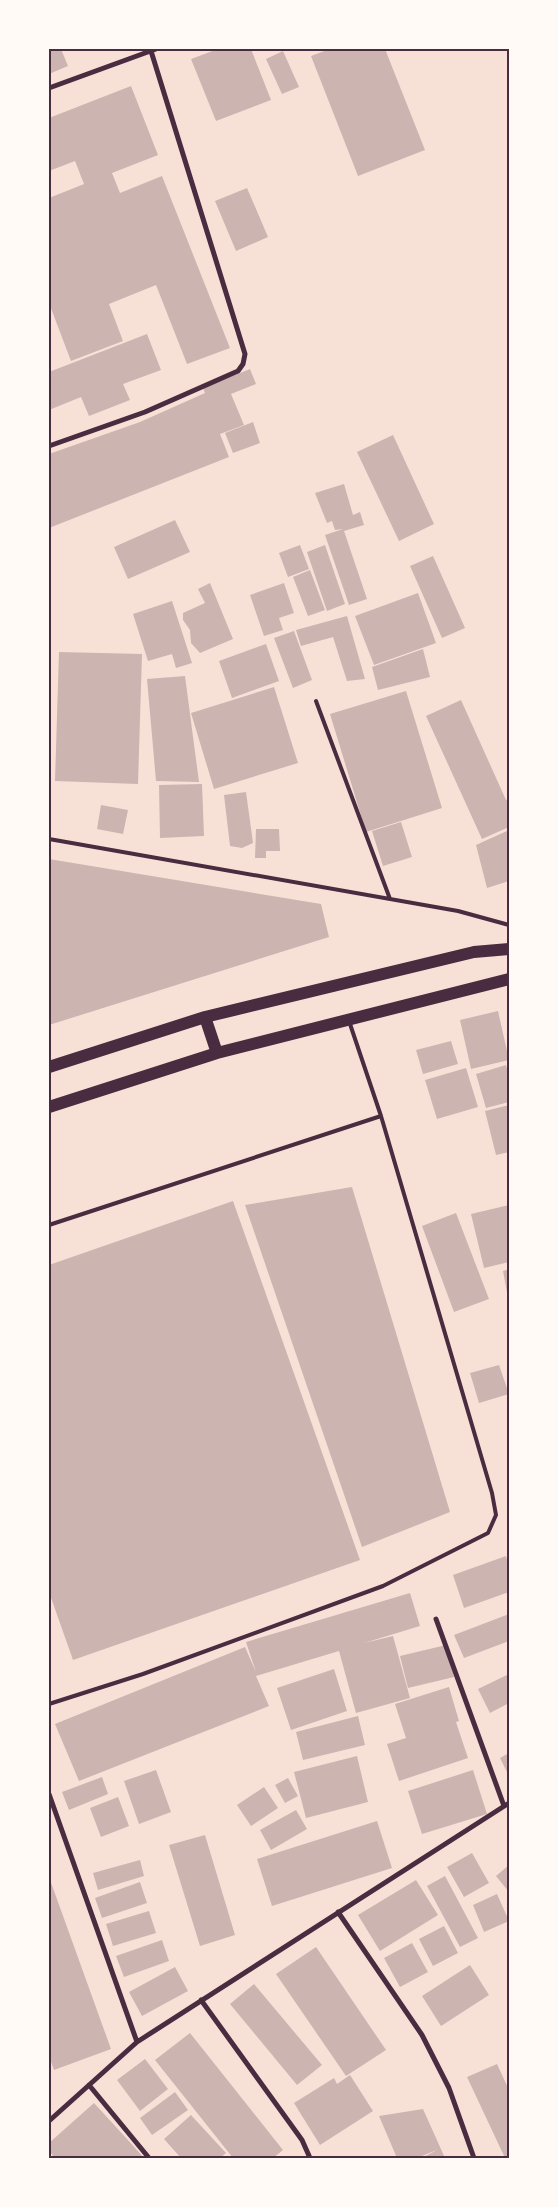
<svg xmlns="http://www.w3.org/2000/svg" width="558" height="2207" font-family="'Roboto Condensed',sans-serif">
<rect width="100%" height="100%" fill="#f7e1d7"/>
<path fill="#ccb4b1" d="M49,49H61L68,66L49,74Z
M218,49H251L271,100L216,121L191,59Z
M330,49H385L425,150L358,176L311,56Z
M283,51L299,87L282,94L266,59Z
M131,86L158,155L112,173L120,193L162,176L230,348L187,364L156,285L109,304L123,341L71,361L49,303V198L84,184L75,161L49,171V118Z
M247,188L268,237L236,251L215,201Z
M147,334L161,370L123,384L130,400L89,416L81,397L49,410V372Z
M250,369L256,384L231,394L244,425L220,434L229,457L49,528V454L140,422L205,393L203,388Z
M253,422L260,443L233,453L225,433Z
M393,435L434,524L399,541L357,452Z
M344,484L353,515L360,512L364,525L344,531L367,599L349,605L325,535L343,529L335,530L332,521L327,523L315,493Z
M175,520L190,552L128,579L114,547Z
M300,545L309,569L288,577L279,553Z
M325,545L345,604L327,611L307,552Z
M433,556L465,628L442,638L410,566Z
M310,570L325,610L308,616L293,577Z
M210,583L233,639L200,653L191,643L190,630L183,620V613L205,603L198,589Z
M284,583L294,613L279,618L283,630L264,636L250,595Z
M418,593L436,643L374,665L355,616Z
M172,601L192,663L176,668L172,654L148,661L133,614Z
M347,616L365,679L347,681L333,637L301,646L296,630Z
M294,631L312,680L293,688L274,638Z
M266,644L279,681L232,698L219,661Z
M423,649L430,677L378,690L372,667Z
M59,652L142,654L138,784L55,781Z
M185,676L199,782L156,781L147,679Z
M274,687L298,763L214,789L191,713Z
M406,691L442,808L366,832L330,714Z
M461,700L506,800L509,799V827L482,839L426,716Z
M202,784L204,836L160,838L159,785Z
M246,792L253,843L242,848L230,846L224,795Z
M101,805L128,810L123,834L97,829Z
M401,822L412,857L383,866L372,831Z
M256,829H279L280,851H266V858H255Z
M509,830V881L487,888L476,845Z
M49,859L321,904L329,937L49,1025Z
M498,1011L509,1060L471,1069L460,1020Z
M451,1041L458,1064L423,1074L416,1050Z
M506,1065L509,1076V1102L486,1108L476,1074Z
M466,1068L478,1107L437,1119L425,1080Z
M509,1105V1152L496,1155L485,1111Z
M352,1187L450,1512L362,1547L245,1205Z
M233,1201L360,1560L73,1660L49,1592V1265Z
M509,1205V1262L484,1268L471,1214Z
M456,1213L489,1299L454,1312L422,1226Z
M509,1269V1298H508L503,1271Z
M499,1365L509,1394L479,1403L470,1373Z
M506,1556L509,1567V1592L464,1608L453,1575Z
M410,1593L420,1626L364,1643L393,1636L410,1698L356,1713L339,1651L256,1676L269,1706L79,1781L55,1724L245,1647L256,1672L246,1642Z
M509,1614V1641L464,1658L454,1635Z
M446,1645L454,1677L408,1688L400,1656Z
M334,1669L347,1711L291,1730L277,1688Z
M509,1674V1703L490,1713L478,1689Z
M449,1687L459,1721L456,1722L468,1758L399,1781L387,1744L406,1738L395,1704Z
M358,1716L365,1745L303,1760L296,1732Z
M509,1753V1776L500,1758Z
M357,1756L368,1802L306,1818L294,1772Z
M156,1770L171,1812L139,1824L124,1781Z
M473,1770L487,1814L422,1834L408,1791Z
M102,1777L108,1794L69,1810L62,1792Z
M288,1778L298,1796L285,1803L275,1785Z
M264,1787L278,1808L251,1826L237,1805Z
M118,1797L129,1826L101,1837L90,1808Z
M296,1810L307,1829L271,1850L260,1830Z
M377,1821L392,1868L272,1906L257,1859Z
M205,1835L235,1935L200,1946L169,1845Z
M472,1853L489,1883L464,1897L447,1867Z
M140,1860L144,1876L98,1890L93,1873Z
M509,1865V1892L496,1876Z
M445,1876L478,1938L460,1947L427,1886Z
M49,1877L111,2049L54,2070L49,2056Z
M416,1880L438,1915L380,1951L358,1915Z
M140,1882L147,1903L102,1918L95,1898Z
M497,1894L509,1921L484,1932L473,1905Z
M149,1911L156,1933L113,1946L106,1924Z
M444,1926L458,1953L433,1966L419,1939Z
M162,1940L169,1961L124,1977L116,1956Z
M412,1943L428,1972L400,1987L384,1958Z
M316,1947L386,2050L346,2076L276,1974Z
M470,1965L489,1995L441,2026L422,1996Z
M175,1967L188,1991L142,2016L129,1992Z
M254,1984L322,2065L297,2085L230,2004Z
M190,2033L283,2150L273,2158H233L155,2060Z
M145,2059L168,2089L140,2111L117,2080Z
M497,2064L509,2090V2158H505L467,2077Z
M350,2075L373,2111L320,2145L294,2103L334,2078L337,2084Z
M175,2092L188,2110L152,2135L140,2118Z
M94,2103L127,2139L144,2158H55L49,2151V2143Z
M423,2109L445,2158H422L437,2150L417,2158H397L379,2116Z
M191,2115L226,2153L220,2158H181L164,2139Z"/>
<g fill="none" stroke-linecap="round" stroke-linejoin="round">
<path stroke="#4a2c40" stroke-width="4" d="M316,701L390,899
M49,839L458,911L509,925
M49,1225L381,1116
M49,1704L143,1674L383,1586L488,1533L496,1515L492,1493L381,1116L349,1021"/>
<path stroke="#4a2c40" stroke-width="5" d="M49,88L156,49
M49,446L145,412L238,371L243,364L245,354L151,51
M436,1619L504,1806
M49,1794L137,2042
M338,1912L422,2035L449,2088L474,2158
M201,2000L302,2140L310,2158
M89,2085L149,2158
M49,2121L137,2042L509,1803"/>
<path stroke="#4a2c40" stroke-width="12" d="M205,1017L217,1053
M49,1067L205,1017L474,952L509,949
M49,1107L217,1053L509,979"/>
</g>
<rect width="558" height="2207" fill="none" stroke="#fffaf5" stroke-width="100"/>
<rect x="50" y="50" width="458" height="2107" fill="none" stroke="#4a2c40" stroke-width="2"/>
</svg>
